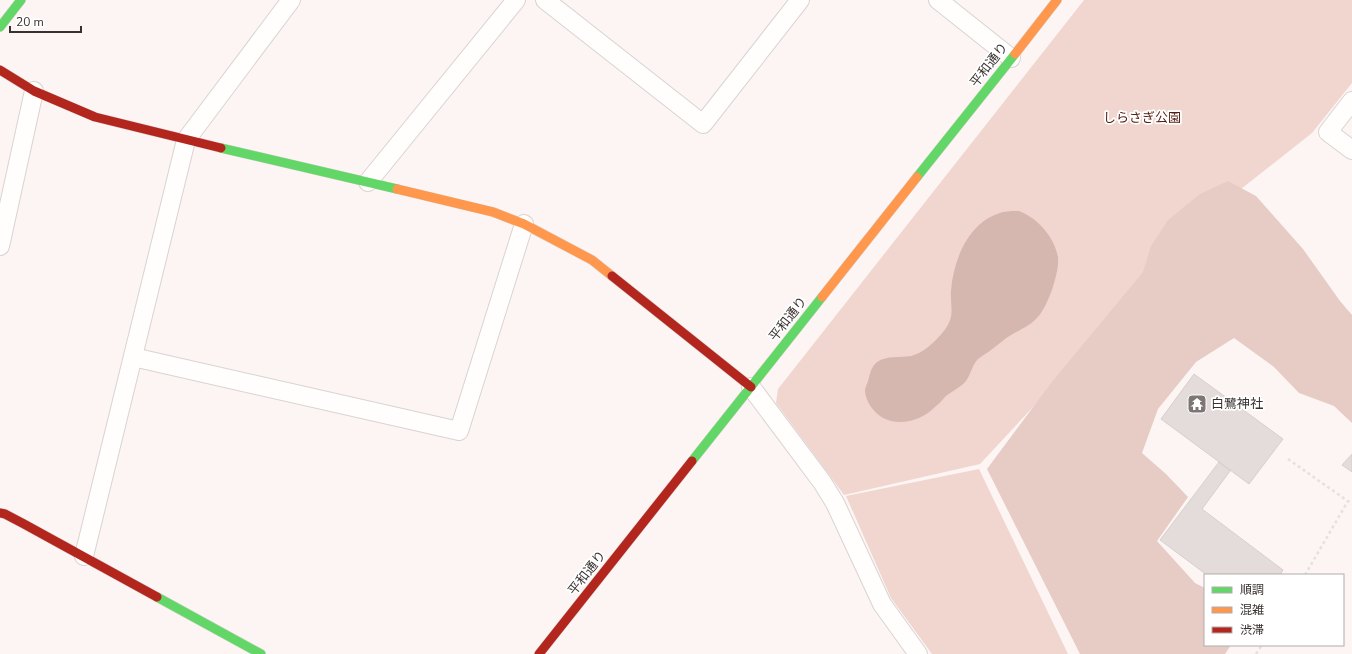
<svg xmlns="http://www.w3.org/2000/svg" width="1352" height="654" font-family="'Nunito Sans','Noto Sans JP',sans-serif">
<rect width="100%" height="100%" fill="#fcf5f4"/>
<path fill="#f0d6cf" d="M1084,0H1352V83L1312,133L1222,204L980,464L844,495L776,403L778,389Z
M979,469L1068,654H932L891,598L846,496Z"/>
<path fill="#e6ccc5" d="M1228,181L1256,196L1303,249L1340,301L1352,315V423L1334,406L1299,393L1274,367L1234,338L1196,362L1158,409L1142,453L1166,474L1188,497L1157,541L1195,583L1205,588V645H1231L1225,654H1080L987,469L1051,383L1143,272L1151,246L1168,220L1200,194Z"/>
<path fill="#d6b7af" d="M1019,211C1037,218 1054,236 1058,257C1059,268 1055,280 1052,290C1048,300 1043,313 1035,320C1028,327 1019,330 1011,335C1004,339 998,345 991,350C987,353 982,356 978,359C972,365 971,374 966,381C961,387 952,391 946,396C942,400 939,404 935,407C922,420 900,427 883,418C874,413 865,401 865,390C865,388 867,384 868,381C870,374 871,367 877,362C888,355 899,358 911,356C923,353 935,342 943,332C956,316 950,308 951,291C953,262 967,225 997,214C1004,211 1012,211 1019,211Z"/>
<path fill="#e3dcda" stroke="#d6cfce" d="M1194,374L1283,439L1249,484L1161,419Z
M1352,454V472L1342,465Z
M1219,462L1230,471L1202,509L1283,570L1280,575H1207L1160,540Z"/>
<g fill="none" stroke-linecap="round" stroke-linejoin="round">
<defs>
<path id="street" d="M545,0L703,124L800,0
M938,0L1011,58
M1352,101L1328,132L1352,150
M368,182L516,0
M0,246L34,91
M133,357L459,431L524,224
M751,387L822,482L835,503L882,604L918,654
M84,556L186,140L291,0"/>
<path id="fast" d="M0,27L21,0
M221,148L397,189
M917,177L1015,54
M692,461L822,297
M157,597L261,654"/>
<path id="slow" d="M1015,54L1057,0
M397,189L493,212L524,224L592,260L612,276
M822,297L917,177"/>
<path id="jam" d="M0,70L34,91L95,117L221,148
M612,276L751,387
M0,513L5,514L24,524L157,597
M539,654L692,461"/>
</defs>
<use href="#street" stroke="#d9d3d1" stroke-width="20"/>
<use href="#fast" stroke="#d9d3d1" stroke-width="10"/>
<use href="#slow" stroke="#d9d3d1" stroke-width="10"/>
<use href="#jam" stroke="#d9d3d1" stroke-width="10"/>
<path stroke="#e3e1e1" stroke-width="2.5" stroke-dasharray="3 3" stroke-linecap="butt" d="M1288,459L1352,504
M1305,575L1348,501
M1256,654L1262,645"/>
<use href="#street" stroke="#fffefd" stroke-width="18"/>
<use href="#fast" stroke="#63d668" stroke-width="9"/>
<use href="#slow" stroke="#ff974d" stroke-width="9"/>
<use href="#jam" stroke="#b3261e" stroke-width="9"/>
</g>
<defs>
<symbol id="temple-square" viewBox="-11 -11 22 22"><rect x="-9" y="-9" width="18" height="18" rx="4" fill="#7d7674" stroke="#fff"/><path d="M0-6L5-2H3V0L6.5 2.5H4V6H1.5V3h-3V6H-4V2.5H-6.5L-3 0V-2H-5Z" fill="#fff"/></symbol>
</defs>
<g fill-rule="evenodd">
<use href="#temple-square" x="1186" y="393" width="22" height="22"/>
</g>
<g text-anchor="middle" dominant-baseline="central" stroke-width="3.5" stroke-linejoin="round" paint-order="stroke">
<g font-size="13" fill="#38312f" stroke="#fff">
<text transform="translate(989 65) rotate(-52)">平和通り</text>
<text transform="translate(788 319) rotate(-52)">平和通り</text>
<text transform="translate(587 573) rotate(-52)">平和通り</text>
</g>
<g font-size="13" fill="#531e13" stroke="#fff">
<text x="1142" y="118">しらさぎ公園</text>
</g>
<g font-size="13" fill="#38312f" stroke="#fff" text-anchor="start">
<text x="1211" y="404">白鷺神社</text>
</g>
</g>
<rect x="1204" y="574" width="140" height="72" fill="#ffffff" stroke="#afadac"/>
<rect x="1212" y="587" width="20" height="6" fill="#63d668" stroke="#afadac"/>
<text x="1240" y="594" font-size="12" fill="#38312f">順調</text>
<rect x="1212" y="607" width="20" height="6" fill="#ff974d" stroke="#afadac"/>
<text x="1240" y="614" font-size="12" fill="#38312f">混雑</text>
<rect x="1212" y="627" width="20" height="6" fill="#b3261e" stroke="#afadac"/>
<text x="1240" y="634" font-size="12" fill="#38312f">渋滞</text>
<path d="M10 26v6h71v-6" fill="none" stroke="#38312f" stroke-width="2"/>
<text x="16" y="26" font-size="12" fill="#38312f" stroke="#ffffff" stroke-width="3" paint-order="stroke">20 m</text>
</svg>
